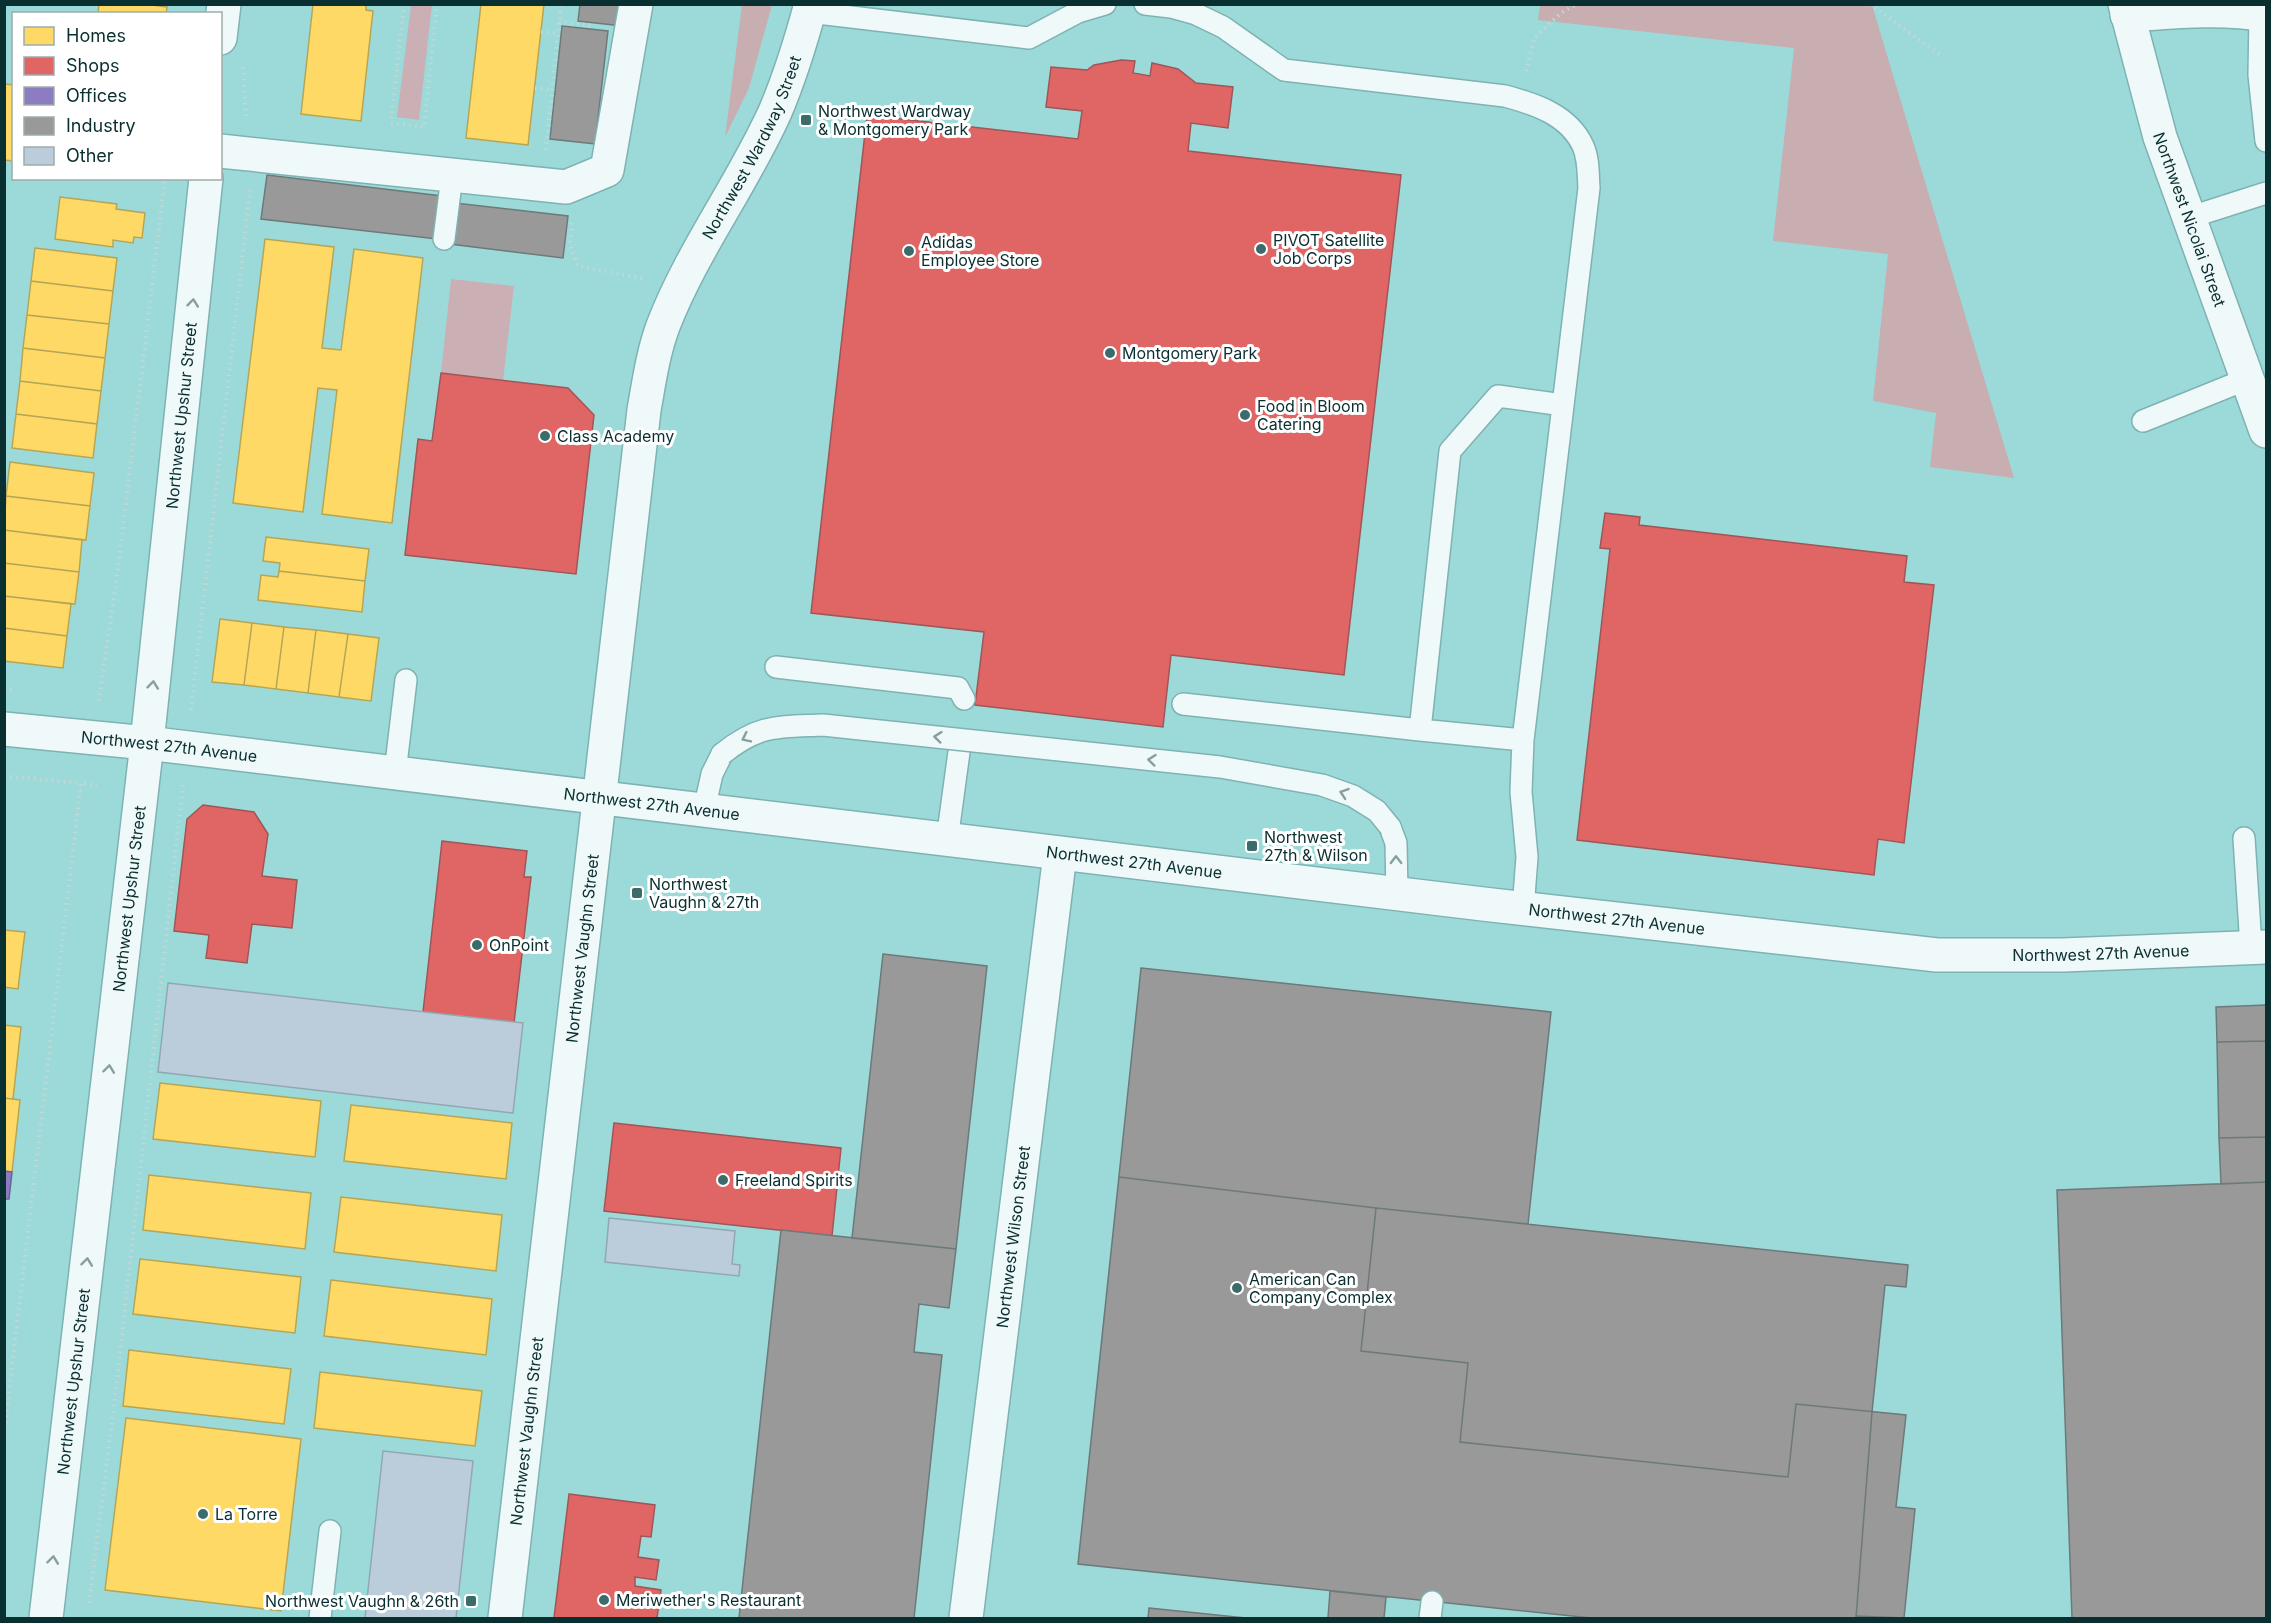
<svg xmlns="http://www.w3.org/2000/svg" width="2271" height="1623" font-family="Inter,sans-serif">
<rect width="100%" height="100%" fill="#9cdada"/>
<path fill="#cab0b4" d="M411,5H432L419,120L397,117Z
M451,279L514,286L503,381L441,373Z"/>
<path fill="#c8adb1" d="M1540,4L1872,5L2014,478L1930,467L1936,413L1873,401L1888,254L1773,241L1794,48L1538,20Z
M742,5H772L749,88L725,137Z"/>
<path fill="#ffd966" stroke="#b5a656" stroke-width="1.5" d="M99,4H144L167,7L166,14H98Z
M313,4H366V10L373,11L361,121L301,114Z
M481,4H544L528,145L466,138Z
M4,84L14,85V161L4,160Z
M60,197L117,204L116,209L145,213L142,238L134,237L133,243L113,240V247L55,239Z
M265,239L334,247L322,348L341,350L354,249L423,258L392,523L322,514L337,390L318,388L303,512L233,503Z
M35,248L117,258L113,291L31,281Z
M31,281L113,291L109,324L27,315Z
M27,315L109,324L105,358L23,348Z
M23,348L105,358L101,391L20,381Z
M20,381L101,391L97,424L16,414Z
M16,414L97,424L93,458L12,448Z
M10,462L94,473L90,506L6,496Z
M6,496L90,506L86,540L4,530Z
M4,530L82,540L79,572L4,563Z
M266,537L369,549L365,581L279,571L280,563L263,561Z
M4,563L79,572L75,604L4,596Z
M279,571L365,581L362,612L258,600L261,575L278,577Z
M4,596L71,604L67,636L4,628Z
M220,619L252,623L244,685L212,682Z
M252,623L284,627L276,689L244,685Z
M284,627L316,630L308,693L276,689Z
M4,628L67,636L63,668L4,661Z
M316,630L348,634L339,697L308,693Z
M348,634L379,638L371,701L339,697Z
M4,930L25,932L18,989L4,987Z
M4,1025L21,1027L13,1099L4,1098Z
M160,1083L321,1101L315,1157L153,1139Z
M4,1098L20,1100L12,1172L4,1171Z
M351,1105L512,1123L506,1179L344,1161Z
M149,1175L311,1193L305,1249L143,1230Z
M341,1197L502,1215L496,1271L334,1252Z
M140,1259L301,1277L295,1333L133,1314Z
M331,1280L492,1299L486,1355L324,1336Z
M129,1350L291,1369L284,1424L123,1406Z
M320,1372L482,1391L475,1446L314,1428Z
M126,1418L301,1439L281,1611L105,1590Z"/>
<path fill="#e06666" stroke="#a05656" stroke-width="1.5" d="M1121,60L1135,61L1133,73L1150,76L1152,63L1178,69L1196,83L1233,87L1228,128L1191,123L1188,151L1401,175L1344,675L1171,655L1163,727L975,705L984,632L811,613L867,115L1078,139L1082,111L1046,107L1051,67L1087,70L1094,65Z
M441,373L568,388L594,415L576,574L405,555L418,439L432,441Z
M1605,513L1640,517L1639,525L1907,556L1904,582L1934,585L1904,843L1878,839L1874,875L1577,840L1610,549L1600,548Z
M203,805L254,812L268,834L262,876L297,880L292,928L252,924L247,963L206,958L209,935L174,931L187,819Z
M442,841L527,851L524,877H531L514,1023L423,1012Z
M614,1123L841,1148L832,1236L604,1211Z
M569,1494L655,1505L651,1537L641,1536L638,1557L659,1560L656,1580L635,1577V1586L661,1590L657,1618H554Z"/>
<path fill="#8e7cc3" stroke="#666597" stroke-width="1.5" d="M4,1171L12,1172L9,1199H4Z"/>
<path fill="#999" stroke="#6e797a" stroke-width="1.5" d="M580,4H624L622,26L578,21Z
M562,26L608,31L595,144L550,139Z
M267,175L442,196L437,239L261,219Z
M455,203L568,216L563,258L450,244Z
M883,954L987,966L956,1249L852,1238Z
M1141,968L1551,1012L1528,1224L1376,1208L1361,1351L1468,1363L1460,1442L1788,1477L1796,1404L1906,1415L1896,1507L1915,1509L1904,1618L1856,1616V1618H1591L1078,1564Z
M2266,1005V1041L2217,1042L2216,1007Z
M2266,1041V1137L2219,1138L2217,1042Z
M2266,1137V1182L2221,1184L2219,1138Z
M1119,1177L1376,1208L1908,1265L1906,1287L1885,1285L1872,1412L1856,1618H1591L1078,1564Z
M2266,1182V1618H2072L2057,1190Z
M781,1230L956,1249L949,1308L919,1304L914,1352L942,1355L914,1618H739Z
M1330,1591L1386,1597L1384,1618H1328Z
M1149,1608L1246,1618H1148Z"/>
<path fill="#bbcddb" stroke="#93a7b2" stroke-width="1.5" d="M168,983L523,1023L513,1113L158,1072Z
M609,1218L735,1231L732,1264L740,1265L739,1276L605,1262Z
M383,1451L473,1461L456,1618H365Z"/>
<g fill="none" stroke-linecap="round" stroke-linejoin="round">
<defs>
<path id="service" d="M1145,4L1171,7L1196,14L1223,27L1284,70L1505,96C1535,104 1569,115 1583,146C1589,159 1588,175 1589,188L1523,740L1521,792L1527,857L1523,909
M809,12L1029,38L1078,12L1105,4
M2260,14L2259,75L2266,141
M2188,218L2266,193
M444,239L452,176
M2143,421L2247,379
M776,667L958,688L964,699
M1183,704L1420,730
M1523,740L1420,730L1450,451L1498,396L1563,405
M395,773L406,680
M704,810L712,774L722,754
M1390,827L1396,843L1397,894
M2244,838L2251,947
M947,840L959,752
M320,1618L330,1531
M1430,1618L1432,1602"/>
<g id="minor">
<path d="M2127,15C2173,12 2221,7 2266,15"/>
<path d="M220,38L224,4"/>
<path d="M220,151L566,187L607,170L636,4"/>
<path id="s1" d="M4,729L147,743L1483,904L1937,955H2063L2266,947"/>
<path id="s2" d="M46,1618L147,743L206,178"/>
<path id="s3" d="M966,1618L1060,854"/>
</g>
<g id="tertiary">
<path id="s4" d="M2125,4L2160,137L2266,431"/>
</g>
<g id="secondary">
<path id="s5" d="M505,1618L644,410C649,382 653,353 663,326C692,251 742,185 775,112C790,77 801,41 811,4"/>
</g>
</defs>
<use href="#service" stroke="#7fb2b2" stroke-width="24"/>
<use href="#minor" stroke="#7fb2b2" stroke-width="36"/>
<use href="#tertiary" stroke="#7fb2b2" stroke-width="36"/>
<use href="#secondary" stroke="#7fb2b2" stroke-width="36"/>
<path stroke="#c3d7d7" stroke-width="4" stroke-dasharray="1.5 4.5" stroke-linecap="butt" d="M404,4L391,123L424,127L437,4
M1870,4L1943,57
M559,22L594,26
M541,32L558,33
M243,67L246,116
M1526,71L1535,37L1561,13L1577,4
M535,88L552,90
M546,150L561,4
M572,223L570,245L578,266L645,279
M4,689L14,690
M99,701L119,561L165,178
M191,710L250,190
M4,776L81,783
M4,1435L81,783L97,785
M89,1603L114,1406L183,785"/>
<use href="#service" stroke="#f0f9f9" stroke-width="21"/>
<use href="#minor" stroke="#f0f9f9" stroke-width="33"/>
<use href="#tertiary" stroke="#f0f9f9" stroke-width="33"/>
<use href="#secondary" stroke="#f0f9f9" stroke-width="33"/>
<defs>
<path id="service-bridge" d="M722,754C759,724 778,727 823,725L1220,767L1322,785L1353,796L1377,811L1390,827"/>
</defs>
<use href="#service-bridge" stroke="#7fb2b2" stroke-width="24" stroke-linecap="butt"/>
<use href="#service-bridge" stroke="#f0f9f9" stroke-width="21"/>
</g>
<defs><path id="oneway-chevron" d="M-2-3.5L2.5 0L-2 3.5" fill="none" stroke-width="1.6" stroke-linecap="round" stroke-linejoin="round" transform="scale(1.5)"/></defs>
<g stroke="#889e9f">
<use href="#oneway-chevron" transform="translate(193 303) rotate(-84)"/>
<use href="#oneway-chevron" transform="translate(153 685) rotate(-84)"/>
<use href="#oneway-chevron" transform="translate(938 737) rotate(-174)"/>
<use href="#oneway-chevron" transform="translate(746 738) rotate(154)"/>
<use href="#oneway-chevron" transform="translate(1152 760) rotate(-174)"/>
<use href="#oneway-chevron" transform="translate(1344 793) rotate(-161)"/>
<use href="#oneway-chevron" transform="translate(1396 860) rotate(-91)"/>
<use href="#oneway-chevron" transform="translate(109 1069) rotate(-83)"/>
<use href="#oneway-chevron" transform="translate(87 1262) rotate(-83)"/>
<use href="#oneway-chevron" transform="translate(53 1560) rotate(-83)"/>
</g>
<g fill="#3c6b6c" stroke="#fff" stroke-width="2">
<rect x="800" y="114" width="12" height="12" rx="3"/>
<circle cx="1261" cy="249" r="6"/>
<circle cx="909" cy="251" r="6"/>
<circle cx="1110" cy="353" r="6"/>
<circle cx="1245" cy="415" r="6"/>
<circle cx="545" cy="436" r="6"/>
<rect x="1246" y="840" width="12" height="12" rx="3"/>
<rect x="631" y="887" width="12" height="12" rx="3"/>
<circle cx="477" cy="945" r="6"/>
<circle cx="723" cy="1180" r="6"/>
<circle cx="1237" cy="1288" r="6"/>
<circle cx="203" cy="1514" r="6"/>
<circle cx="604" cy="1600" r="6"/>
<rect x="465" y="1595" width="12" height="12" rx="3"/>
</g>
<g text-anchor="middle" dominant-baseline="central" stroke-width="6" stroke-linejoin="round" paint-order="stroke">
<g font-size="16" fill="#092f30" stroke="#fff" text-anchor="start">
<text x="818" y="111">Northwest Wardway<tspan x="818" dy="18">&amp; Montgomery Park</tspan></text>
<text x="1273" y="240">PIVOT Satellite<tspan x="1273" dy="18">Job Corps</tspan></text>
<text x="921" y="242">Adidas<tspan x="921" dy="18">Employee Store</tspan></text>
<text x="1122" y="353">Montgomery Park</text>
<text x="1257" y="406">Food in Bloom<tspan x="1257" dy="18">Catering</tspan></text>
<text x="557" y="436">Class Academy</text>
<text x="1264" y="837">Northwest<tspan x="1264" dy="18">27th &amp; Wilson</tspan></text>
<text x="649" y="884">Northwest<tspan x="649" dy="18">Vaughn &amp; 27th</tspan></text>
<text x="489" y="945">OnPoint</text>
<text x="735" y="1180">Freeland Spirits</text>
<text x="1249" y="1279">American Can<tspan x="1249" dy="18">Company Complex</tspan></text>
<text x="215" y="1514">La Torre</text>
<text x="616" y="1600">Meriwether's Restaurant</text>
<text x="459" y="1601" text-anchor="end">Northwest Vaughn &amp; 26th</text>
</g>
<g font-size="16" fill="#092f30" stroke="#fff">
<text stroke="none"><textPath href="#s5" startOffset="1502">Northwest Wardway Street</textPath></text>
<text stroke="none"><textPath href="#s4" startOffset="225">Northwest Nicolai Street</textPath></text>
<text stroke="none"><textPath href="#s2" startOffset="1210">Northwest Upshur Street</textPath></text>
<text stroke="none"><textPath href="#s1" startOffset="166">Northwest 27th Avenue</textPath></text>
<text stroke="none"><textPath href="#s1" startOffset="652">Northwest 27th Avenue</textPath></text>
<text stroke="none"><textPath href="#s1" startOffset="1138">Northwest 27th Avenue</textPath></text>
<text stroke="none"><textPath href="#s2" startOffset="724">Northwest Upshur Street</textPath></text>
<text stroke="none"><textPath href="#s1" startOffset="1624">Northwest 27th Avenue</textPath></text>
<text stroke="none"><textPath href="#s5" startOffset="674">Northwest Vaughn Street</textPath></text>
<text stroke="none"><textPath href="#s1" startOffset="2110">Northwest 27th Avenue</textPath></text>
<text stroke="none"><textPath href="#s3" startOffset="384">Northwest Wilson Street</textPath></text>
<text stroke="none"><textPath href="#s2" startOffset="238">Northwest Upshur Street</textPath></text>
<text stroke="none"><textPath href="#s5" startOffset="188">Northwest Vaughn Street</textPath></text>
</g>
</g>
<rect width="2271" height="1623" fill="none" stroke="#092f30" stroke-width="12"/>
<rect x="12" y="12" width="210" height="168" fill="#ffffff" stroke="#9dacac" stroke-width="1.5"/>
<rect x="24" y="27" width="30" height="18" fill="#ffd966" stroke="#9dacac" stroke-width="1.5"/>
<text x="66" y="42" font-size="18" fill="#092f30">Homes</text>
<rect x="24" y="57" width="30" height="18" fill="#e06666" stroke="#9dacac" stroke-width="1.5"/>
<text x="66" y="72" font-size="18" fill="#092f30">Shops</text>
<rect x="24" y="87" width="30" height="18" fill="#8e7cc3" stroke="#9dacac" stroke-width="1.5"/>
<text x="66" y="102" font-size="18" fill="#092f30">Offices</text>
<rect x="24" y="117" width="30" height="18" fill="#999999" stroke="#9dacac" stroke-width="1.5"/>
<text x="66" y="132" font-size="18" fill="#092f30">Industry</text>
<rect x="24" y="147" width="30" height="18" fill="#bbcddb" stroke="#9dacac" stroke-width="1.5"/>
<text x="66" y="162" font-size="18" fill="#092f30">Other</text>
</svg>
